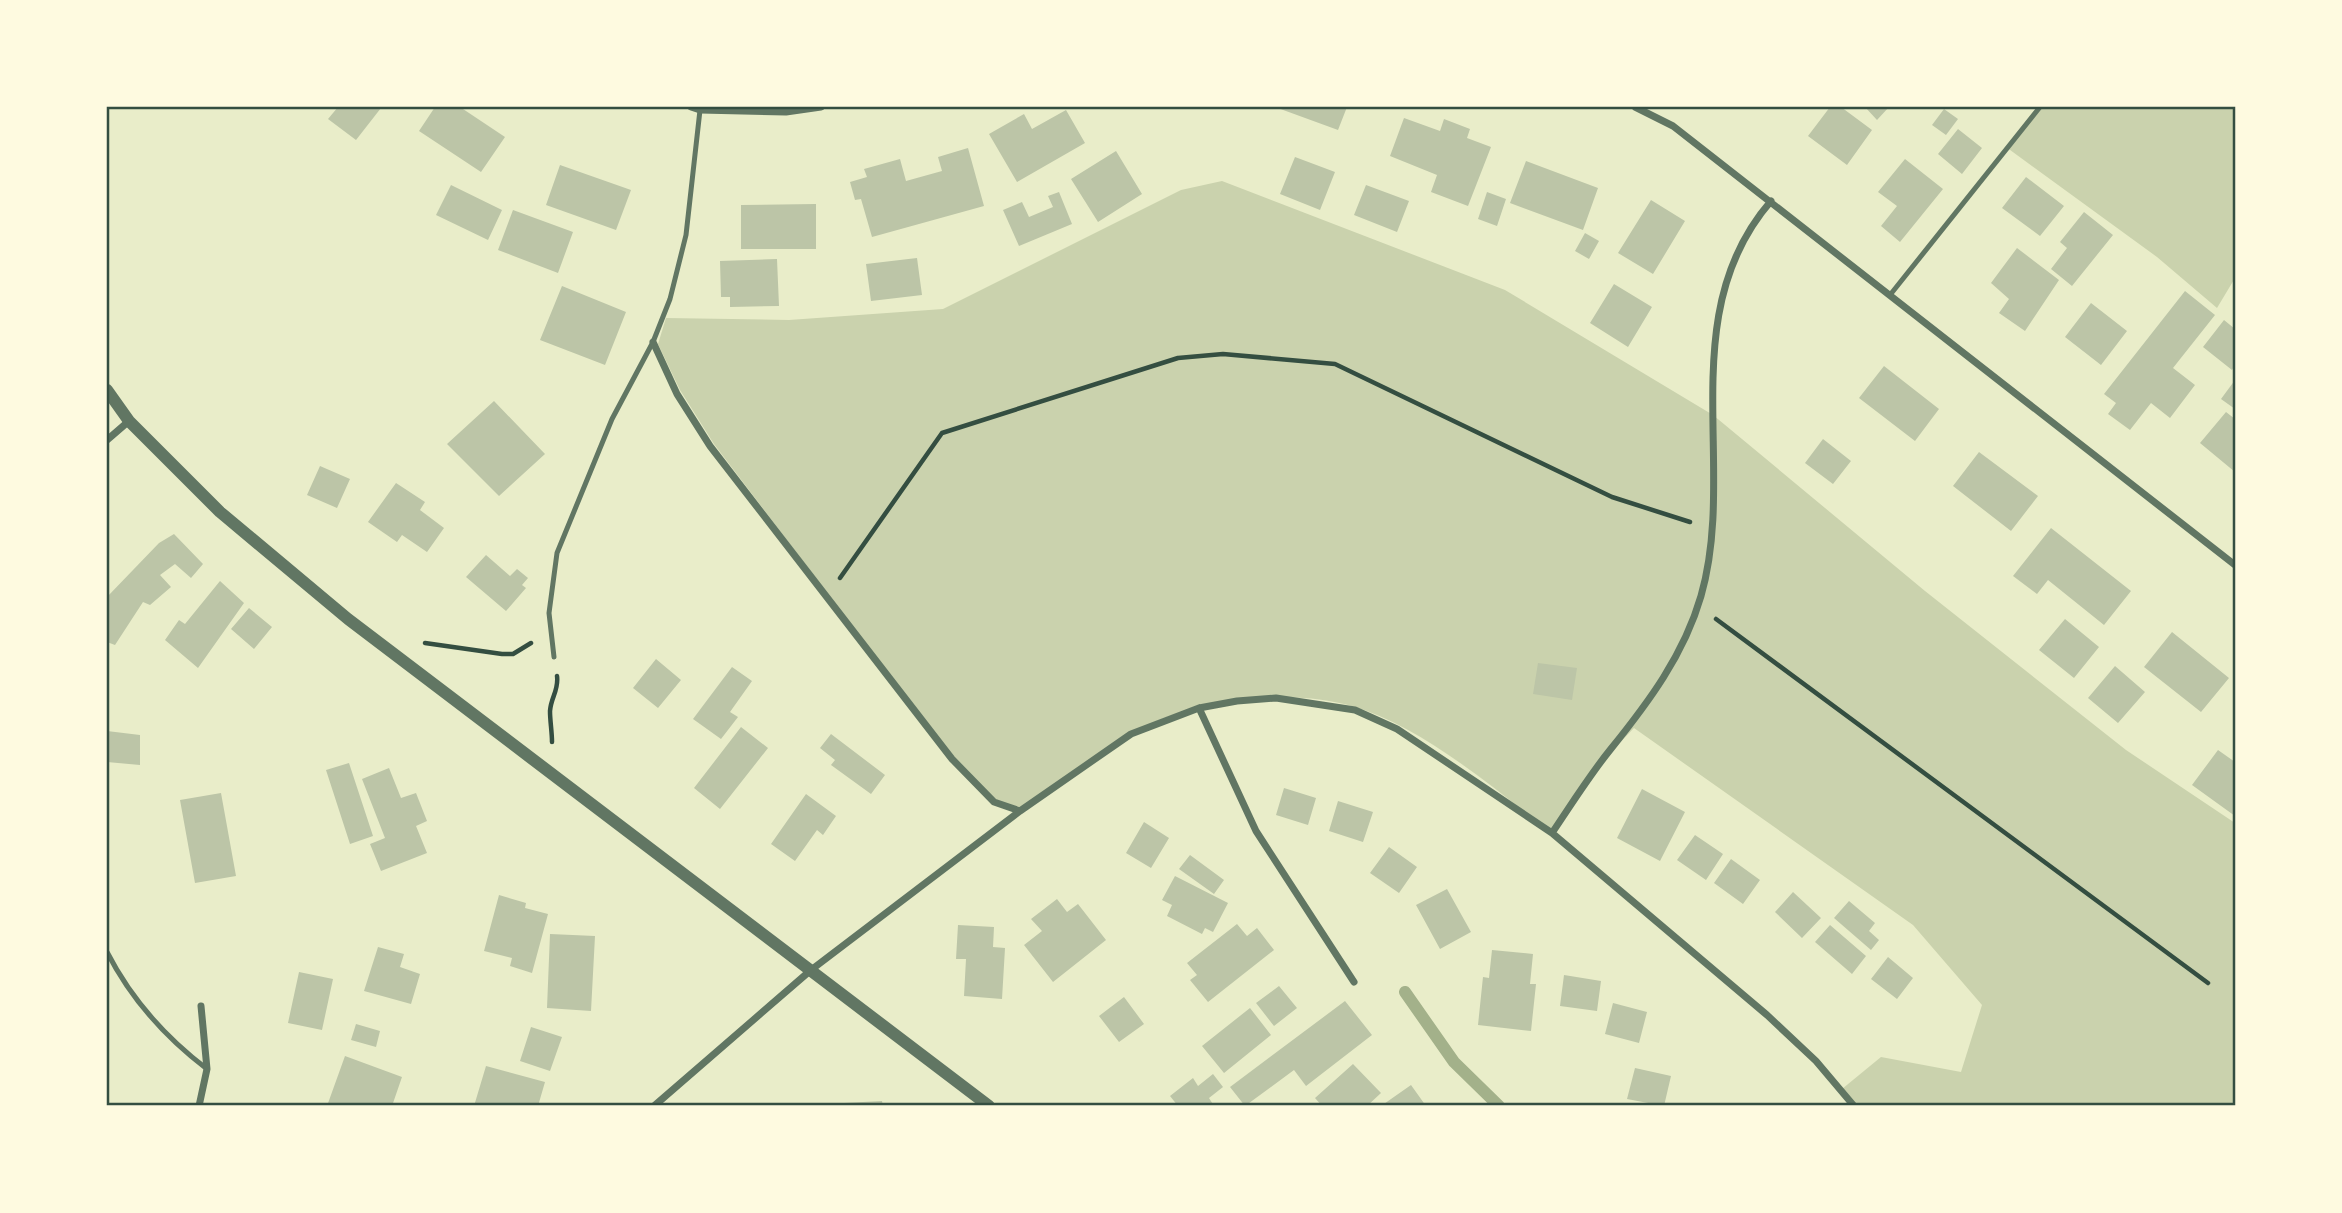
<svg xmlns="http://www.w3.org/2000/svg" width="2342" height="1213" font-family="'Open Sans',sans-serif">
<rect width="100%" height="100%" fill="#e9edc9"/>
<path fill="#cad2ad" d="M2037,107H2235V278L2217,308L2157,257L2006,147Z
M1222,181L1505,290L1713,415L1925,591L2126,750L2235,823V1106H1857L1842,1089L1881,1057L1961,1072L1982,1005L1913,925L1634,728L1610,753L1553,834C1496,790 1422,726 1352,706C1314,695 1274,696 1235,701C1196,706 1160,716 1125,737C1089,758 1055,787 1021,812L996,801L954,760L714,444L680,390L658,344L666,318L789,320L943,309L1181,190Z"/>
<g fill="none" stroke-linecap="round" stroke-linejoin="round">
<path stroke="#a3b18a" stroke-width="12" d="M1405,992L1454,1062L1499,1106"/>
</g>
<path fill="#bcc5a7" d="M338,107H380L381,108L356,140L328,119Z
M435,107H460L505,137L481,172L419,131Z
M1275,107H1347L1338,130Z
M1830,107H1841L1872,130L1847,165L1808,136Z
M1865,107H1889L1877,120Z
M1944,109L1958,119L1946,135L1932,125Z
M1066,110L1085,143L1017,182L989,134L1024,114L1032,129Z
M1404,118L1440,131L1444,119L1470,129L1467,138L1491,147L1468,206L1431,192L1437,175L1390,156Z
M1958,129L1982,148L1962,174L1938,154Z
M968,148L984,206L872,237L861,199L855,200L850,182L867,177L864,169L900,159L906,181L942,171L938,157Z
M1116,151L1142,194L1098,222L1071,179Z
M1295,157L1335,172L1320,210L1280,194Z
M1905,159L1943,189L1900,242L1881,226L1897,206L1878,192Z
M1526,161L1598,188L1583,230L1510,203Z
M560,165L631,190L616,230L546,205Z
M2026,177L2064,206L2040,236L2002,208Z
M451,185L502,210L488,240L436,215Z
M1366,185L1409,201L1397,232L1354,215Z
M1059,192L1072,224L1019,246L1003,210L1022,202L1029,217L1053,207L1048,196Z
M1487,192L1506,199L1497,226L1478,219Z
M1651,200L1685,221L1653,274L1618,253Z
M816,204V249H741V205Z
M513,210L573,232L558,273L498,250Z
M2084,212L2113,235L2072,286L2051,269L2067,248L2060,242Z
M1585,233L1599,241L1589,259L1575,251Z
M2017,248L2059,280L2025,331L1999,313L2009,299L1991,283Z
M917,258L922,295L871,301L866,264Z
M777,259L779,306L730,307V297H721L720,261Z
M1614,284L1652,307L1628,347L1590,323Z
M562,286L626,312L605,365L540,340Z
M2185,291L2215,315L2173,368L2195,385L2170,418L2151,403L2130,430L2108,414L2116,403L2104,394Z
M2091,303L2127,331L2101,365L2065,337Z
M2224,320L2235,329V365L2232,370L2203,347Z
M1884,366L1939,409L1915,441L1859,398Z
M2235,380V409L2221,399Z
M494,401L545,454L499,496L447,444Z
M2226,412L2235,419V472L2200,443Z
M1823,439L1851,461L1833,484L1805,463Z
M1979,452L2038,496L2011,531L1953,486Z
M320,466L350,479L337,508L307,495Z
M396,483L425,502L420,510L444,528L427,552L402,535L397,542L368,522Z
M2051,528L2131,591L2104,625L2048,580L2037,594L2013,576Z
M174,534L203,564L191,578L175,564L160,575L171,587L150,605L143,602L115,645L107,642V597L159,543Z
M486,555L510,576L517,569L528,578L522,585L526,588L506,611L466,577Z
M220,581L244,603L198,668L165,640L179,620L185,624Z
M249,608L272,627L254,649L231,629Z
M2065,619L2099,647L2074,678L2039,650Z
M2172,632L2229,678L2201,712L2144,667Z
M656,659L681,680L658,708L633,688Z
M1538,663L1577,668L1572,700L1533,694Z
M2115,666L2145,692L2118,723L2088,698Z
M732,667L752,681L730,712L738,717L721,739L693,719Z
M741,727L768,748L720,809L694,788Z
M107,731L140,735V765L107,762Z
M831,734L885,775L871,794L831,765L835,760L820,748Z
M2218,750L2235,762V816L2192,785Z
M349,763L373,836L350,844L326,770Z
M389,768L401,798L416,793L427,821L416,826L427,853L381,871L370,844L385,838L362,779Z
M1284,788L1316,798L1308,825L1276,815Z
M1642,789L1685,812L1660,861L1617,838Z
M221,793L236,876L195,883L180,800Z
M806,794L836,816L823,835L817,830L795,861L771,844Z
M1338,801L1373,812L1363,842L1329,831Z
M1144,822L1169,838L1151,868L1126,853Z
M1695,835L1723,854L1706,880L1677,860Z
M1389,847L1417,867L1399,893L1370,873Z
M1190,855L1224,880L1214,894L1179,869Z
M1731,859L1760,880L1743,904L1714,883Z
M1175,876L1228,903L1213,932L1205,928L1202,934L1167,916L1172,905L1162,900Z
M1447,889L1471,932L1440,949L1416,905Z
M1793,892L1821,918L1802,938L1775,912Z
M499,895L526,903L525,908L548,914L532,973L510,966L512,958L484,951Z
M1057,899L1067,912L1078,904L1106,940L1053,982L1024,945L1042,931L1031,919Z
M1849,901L1875,923L1869,931L1879,940L1871,950L1834,918Z
M1237,924L1247,936L1257,928L1274,950L1208,1002L1190,980L1197,975L1187,963Z
M958,925L994,927L993,947L1005,948L1002,999L964,996L966,959H956Z
M1830,925L1866,956L1852,974L1815,942Z
M550,934L595,936L591,1011L547,1008Z
M378,947L404,954L400,967L420,974L411,1004L364,991Z
M1492,950L1533,954L1530,984H1536L1531,1031L1478,1025L1483,977L1489,978Z
M1888,957L1913,978L1897,999L1871,979Z
M299,972L333,979L322,1030L288,1023Z
M1564,975L1601,981L1597,1011L1560,1006Z
M1279,986L1297,1008L1274,1026L1256,1003Z
M1124,997L1144,1024L1119,1042L1099,1016Z
M1345,1001L1372,1035L1306,1086L1294,1070L1245,1106L1230,1087Z
M1613,1003L1647,1012L1639,1043L1605,1034Z
M1250,1008L1271,1035L1224,1073L1202,1046Z
M356,1024L380,1031L376,1047L351,1040Z
M531,1027L562,1037L550,1071L520,1061Z
M345,1056L402,1077L392,1106H327Z
M1353,1064L1381,1093L1367,1106H1322L1315,1098Z
M486,1066L545,1082L538,1106H474Z
M1635,1068L1671,1076L1664,1106L1627,1099Z
M1213,1074L1223,1087L1209,1098L1214,1106H1178L1170,1096L1193,1078L1198,1086Z
M1411,1085L1426,1106H1381Z
M882,1101L883,1106H825V1104Z"/>
<g fill="none" stroke-linecap="round" stroke-linejoin="round">
<path stroke="#344e41" stroke-width="4.5" d="M840,578L942,433L1178,358L1223,354L1335,364L1612,497L1690,522
M1716,619L2208,983
M425,643L502,654H513L531,643
M552,742C552,732 550,721 550,711C551,697 559,690 557,676"/>
<path stroke="#617663" stroke-width="5" d="M1890,295L2040,107
M554,657L549,613L557,553L612,419L653,342L670,299L686,235L700,110
M107,952C131,999 165,1037 207,1069"/>
<path stroke="#617663" stroke-width="7" d="M691,107L700,110L786,112L821,107
M1635,107L1673,126L2235,565
M653,342L677,394L710,446L952,759L994,802L1020,811
M107,440L129,421
M1199,708L1256,831L1354,982
M1552,833C1571,805 1589,776 1610,750C1648,703 1684,655 1701,596C1738,468 1672,315 1771,201
M199,1106L207,1069L201,1006
M654,1106L811,970L1020,811L1131,734L1199,708L1237,701L1276,698L1355,710L1397,729L1552,833L1767,1015L1816,1061L1854,1106"/>
<path stroke="#617663" stroke-width="12" d="M107,390L129,421L220,512L348,619L989,1106"/>
</g>
<rect width="2342" height="1213" fill="none" stroke="#fefae0" stroke-width="217"/>
<rect x="108" y="108" width="2126" height="996" fill="none" stroke="#344e41" stroke-width="2.5"/>
</svg>
